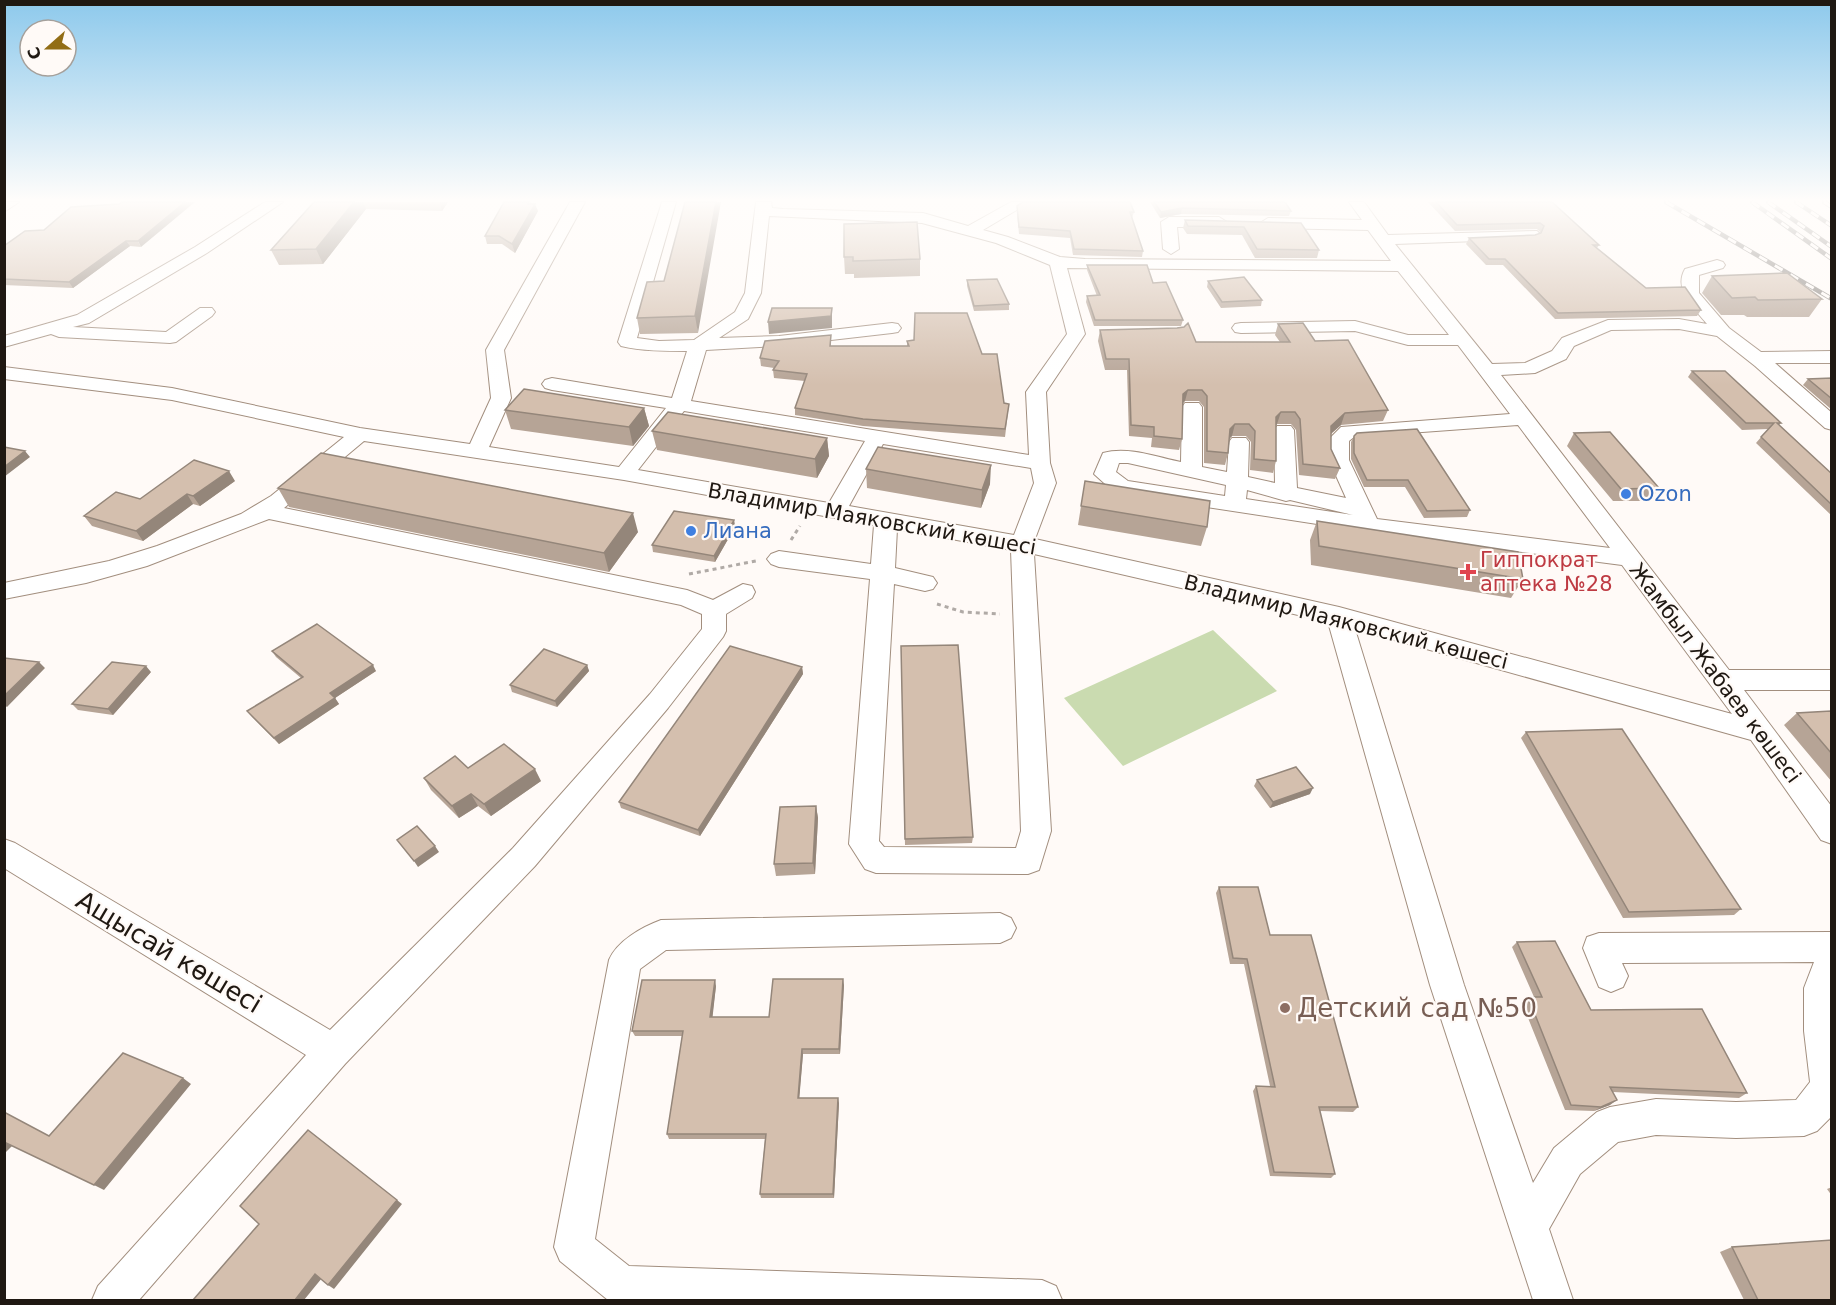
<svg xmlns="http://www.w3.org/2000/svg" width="1836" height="1305" font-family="'DejaVu Sans',sans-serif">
<rect width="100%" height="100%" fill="#fffaf7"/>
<path fill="#cadbb0" d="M1213,630L1277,691L1123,766L1064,698Z"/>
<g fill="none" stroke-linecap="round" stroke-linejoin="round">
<defs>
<path id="minor" d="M4,202H19L4,212Z
M265,202H283L207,253L89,323L73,327L166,332L200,308H212L215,312L212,316L176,342L170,343L59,337L51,334L4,347V336L77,315L195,247Z
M570,202H585L504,350L511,398L489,447L619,467L666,408L552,390L545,388L542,384L545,380L552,378L672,398L687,351C665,351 642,351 621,346L618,342L662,202H676L637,338L659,341L694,340L735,312L745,293L756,202H771L772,208L783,209L923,213L968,226L1011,202H1030L983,230L1008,237L1060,257L1085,259L1391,261L1368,230L1268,228L1260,223L1268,218L1362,220L1349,202H1364L1388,235L1537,231L1540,234L1537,237L1532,239L1395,244L1492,364L1525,363L1552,351L1562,338L1608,320L1679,319L1707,324C1694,308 1673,290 1685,269L1717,260L1723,262L1725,265L1723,268L1699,275V293L1729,328L1761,352L1832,351V363H1775L1832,413V430L1825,428L1755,366L1717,336L1679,329L1611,330L1574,346L1566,359L1535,373L1501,375L1729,670H1832V690H1744L1832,807V844L1821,840L1751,740L1355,629L1464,985L1533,1183L1554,1148L1597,1112L1610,1107L1656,1099L1736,1102L1796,1100L1810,1082L1804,1031V988L1814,962L1622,963L1628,976L1623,987L1611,992L1599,987L1583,948L1587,937L1599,933L1832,932L1830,1118L1817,1131L1804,1136L1736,1138L1656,1135L1618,1142L1580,1174L1549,1229L1573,1300H1533L1430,985L1328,622L1034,554L1051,831L1039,870L1028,874L876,873L865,869L849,844L870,579L779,567L771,564L767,559L771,554L779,551L871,564L874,525L624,480L364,441L284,508L687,590L713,600L743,584L752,586L755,592L752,598L726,614V631L723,637L668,708L535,866L345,1064L139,1300H92L98,1286L306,1055L4,868V839L15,843L330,1030L513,848L650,694L702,629V614L681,605L269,519L147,566L86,583L4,599V583L109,561L157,546L241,514L271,496L344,437L172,400L4,379V367L172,388L360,428L470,444L491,398L486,350ZM769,216L922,223L996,243L1050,265L1067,334L1026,392L1029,455L691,401L706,350L779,346L892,333L898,332L901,328L898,324L892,323L779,336L719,338L748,319L761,293ZM1067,268L1398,271L1449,335H1408L1355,321L1241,323L1235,324L1232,328L1235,332L1241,333L1355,331L1408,345H1458L1510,414L1341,427L1329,439V460L1346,498L1297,488L1294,430L1291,426H1277L1274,430L1275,483L1248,477L1249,442L1246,438H1232L1229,442L1227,472L1202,467V407L1199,403H1185L1182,407L1181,462C1156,457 1128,446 1103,453L1094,474L1114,492L1122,494L1369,532L1622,565L1732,714L1339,607L1035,539L1056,483L1050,463L1046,392L1085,334ZM684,411L865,441L829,503L638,470ZM1518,425L1610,548L1377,519L1349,460V441L1354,437ZM883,444L1031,468L1034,483L1014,535L849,506ZM1119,463H1128L1226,485L1225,496L1128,481L1116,472ZM1247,490L1286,501L1290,500L1353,515L1246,499ZM897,529L1011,550L1021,831L1016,848L884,847L879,841L894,584L925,591L933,589L937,583L933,577L895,568Z
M1169,217H1219L1227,222L1219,227H1177L1179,249L1171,254L1163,249L1161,222Z
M1000,913L1011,918L1016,928L1011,938L1000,943L666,950L640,969L595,1239L629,1266L1042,1280L1056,1286L1062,1300H608L560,1261L554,1247L609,960C617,941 642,927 661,920Z"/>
</defs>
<use href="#minor" stroke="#a28e7e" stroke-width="2"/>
<path stroke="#b0aaa6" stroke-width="3" stroke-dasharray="4 4" stroke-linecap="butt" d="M791,540L800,526
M689,574L756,561
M937,604L963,612L1000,614"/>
<use href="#minor" fill="#fff" fill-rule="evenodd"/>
<defs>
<path id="rail" d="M1666,202L1832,299
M1752,202L1832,259
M1768,202L1832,247
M1796,202L1832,226
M1824,202L1832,207"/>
</defs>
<use href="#rail" stroke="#847e79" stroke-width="4.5"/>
<use href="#rail" stroke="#fffaf7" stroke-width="3" stroke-dasharray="9" stroke-linecap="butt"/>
</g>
<path fill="#b6a496" d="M314,202H448L442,211L366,209L323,264L279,265L271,250Z
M531,202L538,211L515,253L502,244H487L485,236Z
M685,202L698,333L640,334L637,318L664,281Z
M1150,202H1285L1291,211L1289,216L1181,214L1160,218Z
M1428,202H1552L1599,245L1597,248L1646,288L1701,310L1697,316L1555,319L1503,265H1486L1466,244L1469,238L1535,235L1541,233L1537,229L1455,231Z
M119,204L141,247L130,246L73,288L4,285V246L44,230Z
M1017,206L1134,212L1132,218L1143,251L1142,257L1073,255L1070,238L1019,234L1017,213Z
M1185,220L1301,223L1319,250L1317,258H1255L1242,235L1187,234L1183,228Z
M844,257L920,259V276L854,278V274H845Z
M1087,265L1153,283L1183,320L1181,326H1094L1086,302L1087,296H1097L1087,270Z
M1712,276L1822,299L1809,317H1747L1744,315H1721L1702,293Z
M967,280L1009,304V310L974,311L967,286Z
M1208,281L1262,300L1261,306L1221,308L1207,287Z
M1278,324L1315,341L1388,410L1383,421L1341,425L1331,434V449L1340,468L1335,479L1299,475L1296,430L1291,424H1277L1276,425V461L1273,473L1250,470L1251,442L1246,436H1232L1230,438L1228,453L1225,465L1204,463V407L1199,401H1185L1182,403V439L1179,450L1151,447L1152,438L1129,436L1127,370H1105L1098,341L1100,330L1196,342H1280L1275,335Z
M831,335V346H907V341L982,354L1004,403L1009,404L1005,437L863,426L795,415V408L805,381L774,378L773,370L774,368L761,366L760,358Z
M1692,371L1781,423L1779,425L1832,474V516L1756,443L1768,429L1742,430L1688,377Z
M1832,378V410L1803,385L1808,379Z
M644,408L649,426L633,446L511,429L505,410Z
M652,431L827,438L829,456L817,478L657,450Z
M1574,433L1659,488L1650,501H1613L1567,446Z
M1354,436L1470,510L1467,517L1424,518L1405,487H1364L1351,459V442Z
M866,469L990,484L981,508L867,488Z
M235,481L200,506L193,504L143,541L92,526L84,516L140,499Z
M1085,481L1207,527L1201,546L1078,525Z
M278,488L638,532L609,572L289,507Z
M734,520L735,527L715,562L653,552L652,545Z
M1317,521L1523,579L1511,598L1311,565L1310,540Z
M901,646L973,837L972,843L905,845Z
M272,651L376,671L335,698L339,704L279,744L252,717L247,711L301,678L276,657Z
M587,665L589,671L557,707L512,692L510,685Z
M802,667L803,674L700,836L621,808L619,802Z
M151,672L113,715L78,710L72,704Z
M1832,712V782L1784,725L1797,713Z
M1526,732L1741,909L1734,915L1623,918L1521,738Z
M424,778L541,781L491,816L478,806L459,818L431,790Z
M1257,780L1310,794L1270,808L1254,786Z
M816,806L818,818L815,874L776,876L774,864Z
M1219,887L1270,935L1358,1107L1353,1112L1320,1111L1335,1174L1331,1178L1270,1176L1253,1091L1256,1086H1270L1244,964H1230L1216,893Z
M1517,942L1591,1010L1747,1093L1739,1098L1613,1092L1610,1105L1594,1111L1565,1110L1522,1003L1528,997H1534L1512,947Z
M844,985L840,1054H803L799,1098L839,1103L834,1198H761L760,1194L765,1139H669L667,1134L682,1036H635L632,1031L716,986L712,1017H769Z
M1832,1187V1196L1827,1189Z
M1732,1247L1832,1300H1744L1720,1252Z"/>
<path fill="#94867a" d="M185,202H195L141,247L138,241Z
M354,202H363L366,209L323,264L316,249Z
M440,202H448L442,211Z
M716,202H721L698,333L695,316Z
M535,204L538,211L515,253L512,244Z
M1182,208L1181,214L1160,218L1161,212Z
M126,241L130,246L73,288L69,282Z
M832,308V328L769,334L768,322Z
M1188,390L1185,401L1180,406L1183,394Z
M644,408L649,426L633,446L629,427Z
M1281,412L1277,424L1272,429L1276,417Z
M1345,413L1341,425L1327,437L1331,426Z
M1235,424L1232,436L1227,441L1230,429Z
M827,438L829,456L817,478L815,459Z
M25,451L30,457L4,477V467Z
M991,465L990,484L981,508L982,490Z
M229,471L235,481L200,506L193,496Z
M187,494L193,504L143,541L136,531Z
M633,513L638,532L609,572L604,553Z
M734,520L735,527L715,562L714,556Z
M39,662L45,668L7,707L4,705V696Z
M373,665L376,671L335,698L339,704L279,744L274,738L330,693Z
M587,665L589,671L557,707L555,701Z
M146,666L151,672L113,715L108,709Z
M802,667L803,674L700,836L698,830Z
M535,769L541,781L491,816L484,804Z
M1313,788L1310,794L1270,808L1273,802Z
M471,794L478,806L459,818L452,806Z
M816,806L818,818L815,874L813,863Z
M435,846L439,852L418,867L414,861Z
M843,979L844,985L840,1054L839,1049Z
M715,980L716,986L712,1022L710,1017Z
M802,1049L803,1054L799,1102L798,1098Z
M183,1078L191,1084L104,1190L94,1185Z
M838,1098L839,1103L834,1198L833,1194Z
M1617,1100L1610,1105L1594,1111L1601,1107Z
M308,1130L402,1204L334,1289L328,1285Z
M4,1142L12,1146L4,1154Z
M315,1274L322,1278L304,1300H295Z"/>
<path fill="#d4bfae" stroke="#94867a" stroke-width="1.5" d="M122,202H185L138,241H126L69,282L4,279V246L25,231L44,230L71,207L119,204Z
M314,202H354L316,249L271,250Z
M504,202H529L528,204H535L512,244L499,236H485Z
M685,202H716L695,316L637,318L647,282L664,281Z
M1023,202H1130L1134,212H1130L1143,251L1074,249L1070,231L1019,227L1017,206Z
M1154,202H1285L1291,211L1182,208L1161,212Z
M1436,202H1552L1599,245H1593L1646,288L1685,287L1701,310L1558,313L1505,259H1489L1469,238L1535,235L1541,233L1544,226L1540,223L1457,225Z
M1185,220L1301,223L1319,250L1257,249L1244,227L1188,226Z
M917,222L920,259L853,261V257H844V224Z
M1087,265H1147L1153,283L1166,282L1183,320H1095L1087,296L1100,295Z
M1787,273L1822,299L1758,300L1755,297L1732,298L1712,276Z
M1244,277L1262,300L1222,302L1208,281Z
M997,279L1009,304L974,306L967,280Z
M772,308H832L831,316L768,322Z
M915,313H967L982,354H997L1004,403L1009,404L1005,429L863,419L795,408L807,374L773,370L779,361L760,358L765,341L831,335L830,346H909L907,341L914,340Z
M1188,323L1196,342H1290L1278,324L1303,323L1315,341L1348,340L1388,410L1345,413L1331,426V449L1340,468L1303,464L1300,419L1295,412H1281L1276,417V461L1254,459L1255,431L1249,424H1235L1230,429L1228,453L1207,451V396L1202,390H1188L1183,394L1182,439L1154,436V427L1131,425L1129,359H1106L1100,330L1177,328L1184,327Z
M1692,371H1725L1781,423H1777L1832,474V505L1761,437L1774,423H1746Z
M1832,378V399L1808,379Z
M524,389L644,408L629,427L505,410Z
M668,412L827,438L815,459L652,431Z
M1417,429L1470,510L1427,511L1408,480H1367L1354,453V436L1357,433Z
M1610,432L1659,488L1621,489L1574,433Z
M4,447L25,451L4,467Z
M878,447L991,465L982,490L866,469Z
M321,453L633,513L604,553L278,488Z
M194,460L229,471L193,496L187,494L136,531L84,516L116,492L140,499Z
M1085,481L1210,501L1207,527L1081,506Z
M674,511L734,520L714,556L652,545Z
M1317,521L1518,552L1523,579L1319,546Z
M317,624L373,665L330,693L335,698L274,738L247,711L303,677L272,651Z
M958,645L973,837L905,839L901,646Z
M730,646L802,667L698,830L619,802Z
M544,649L587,665L555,701L510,685Z
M4,658L39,662L4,696Z
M112,662L146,666L108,709L72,704Z
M1831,711L1832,712V754L1797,713Z
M1622,729L1741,909L1629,912L1526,732Z
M504,744L535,769L484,804L471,794L452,806L424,778L455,756L468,768Z
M1296,767L1313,788L1273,802L1257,780Z
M816,806L813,863L774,864L780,807Z
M417,826L435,846L414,861L397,840Z
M1219,887H1258L1270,935H1311L1358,1107H1319L1335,1174L1274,1172L1256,1086L1275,1087L1247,959L1233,958Z
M1555,941L1591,1010L1702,1009L1747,1093L1610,1087L1617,1100L1601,1107L1571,1105L1528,997H1542L1517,942Z
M773,979H843L839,1049H802L798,1098H838L833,1194H760L766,1134H667L683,1031H632L642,980H715L710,1017H769Z
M123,1053L183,1078L94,1185L4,1142V1112L49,1136Z
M308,1130L397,1200L328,1285L315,1274L295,1300H193L259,1224L240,1206Z
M1832,1240V1300H1758L1732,1247Z"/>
<linearGradient id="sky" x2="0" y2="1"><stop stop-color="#8dc9ec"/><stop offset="0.52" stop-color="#fffdfb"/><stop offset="1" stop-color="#fffdfb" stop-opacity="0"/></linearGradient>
<rect width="1836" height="385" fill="url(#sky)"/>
<g fill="#3f7fe0" stroke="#fffaf7" stroke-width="2">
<circle cx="1626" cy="494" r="6"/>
<circle cx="691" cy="531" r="6"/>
</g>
<path fill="#e0444e" stroke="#fffaf7" stroke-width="2" d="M1465 563h6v6h6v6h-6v6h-6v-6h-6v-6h6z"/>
<circle fill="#8d6e63" stroke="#fffaf7" stroke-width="2" cx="1285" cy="1008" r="6"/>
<g text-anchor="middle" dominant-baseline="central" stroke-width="4.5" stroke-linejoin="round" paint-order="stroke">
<g font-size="21" fill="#366cbe" stroke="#fffaf7" text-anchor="start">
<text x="1638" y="494">Ozon</text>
<text x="703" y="531">Лиана</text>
</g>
<g font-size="21" fill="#1f1812" stroke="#fffaf7">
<text transform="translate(872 519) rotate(10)">Владимир Маяковский көшесі</text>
<text transform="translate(1346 622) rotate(14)">Владимир Маяковский көшесі</text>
<text transform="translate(1715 673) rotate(53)">Жамбыл Жабаев көшесі</text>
</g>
<g font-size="21" fill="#be3a42" stroke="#fffaf7" text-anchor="start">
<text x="1480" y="560">Гиппократ<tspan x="1480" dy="24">аптека №28</tspan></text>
</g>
<g font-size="26" fill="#1f1812" stroke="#fffaf7">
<text transform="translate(169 952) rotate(31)">Ащысай көшесі</text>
</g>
<g font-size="26" fill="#785e54" stroke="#fffaf7" text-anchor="start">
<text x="1297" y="1008">Детский сад №50</text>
</g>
</g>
<rect width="1836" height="1305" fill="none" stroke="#1f1812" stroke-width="12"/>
<g transform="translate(48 48) rotate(249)"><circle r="28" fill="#fffaf7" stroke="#a5a09b" stroke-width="1.5"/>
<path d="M0-4.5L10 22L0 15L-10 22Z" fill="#926d15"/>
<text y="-9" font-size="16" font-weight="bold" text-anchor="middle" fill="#1f1812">С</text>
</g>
</svg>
